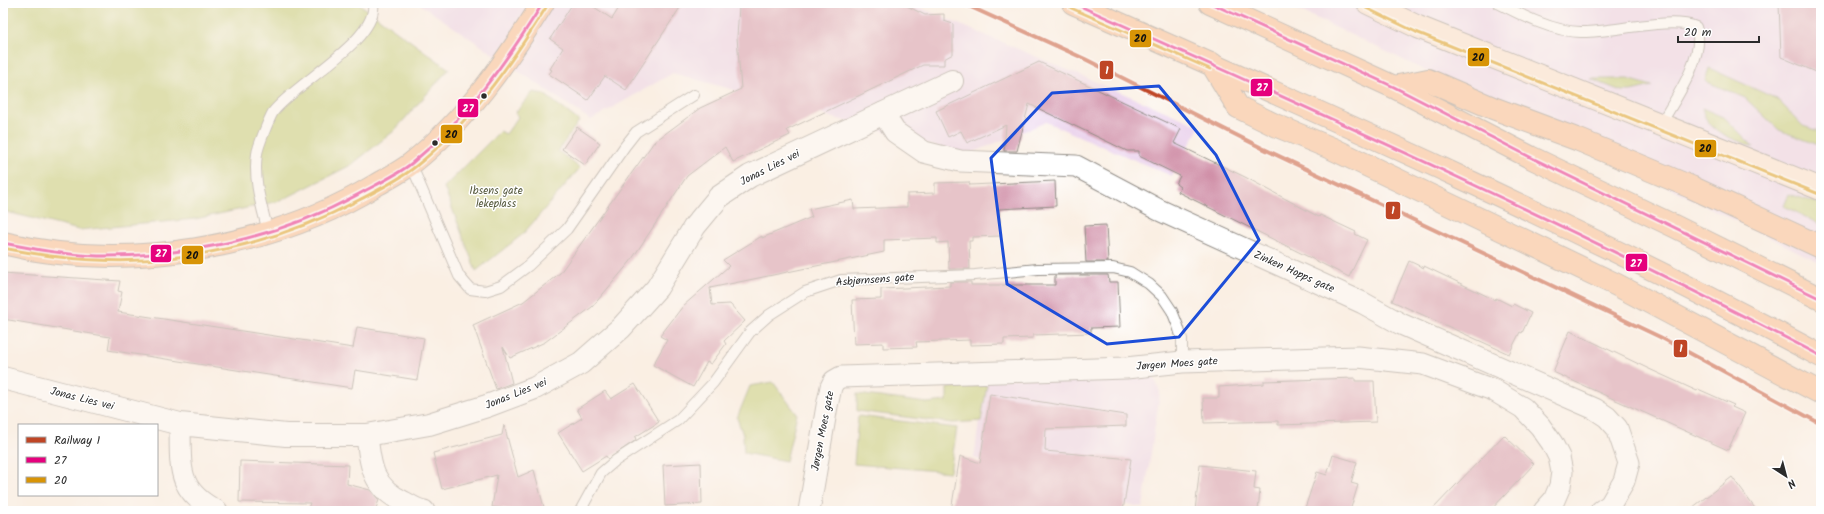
<svg xmlns="http://www.w3.org/2000/svg" width="1824" height="514" font-family="Kalam,sans-serif">
<rect width="100%" height="100%" fill="#fff"/>
<filter id="ink" filterUnits="userSpaceOnUse"><feTurbulence type="fractalNoise" baseFrequency=".025" numOctaves="2"/><feDisplacementMap in="SourceGraphic" scale="8" xChannelSelector="R" yChannelSelector="G"/><feConvolveMatrix kernelMatrix="1 2 1 2 8 2 1 2 1" color-interpolation-filters="sRGB"/></filter>
<filter id="wash" filterUnits="userSpaceOnUse"><feTurbulence type="fractalNoise" baseFrequency=".012" numOctaves="4" result="noise"/><feDisplacementMap in="SourceGraphic" scale="16" xChannelSelector="R" yChannelSelector="G"/><feGaussianBlur stdDeviation="0.9" result="paint"/><feColorMatrix in="noise" values="0 0 0 0 0 0 0 0 0 0 0 0 0 0 0 0 0 1.4 0 .05"/><feComposite in="paint" operator="in"/></filter>
<g filter="url(#wash)">
<rect width="100%" height="100%" fill="#faefe3"/>
<path fill="#ead1ec" d="M418,3H909L1200,126L1172,176L1046,122L967,155L673,73L591,120Z
M1284,3H1821V263L1603,155Z
M1152,373L1160,392L1143,507L1083,498L974,458L985,380Z"/>
<path fill="#becc6f" stroke="#747c4d" d="M3,3H358L449,69L394,131L351,165L280,201L195,219L79,230L3,211Z
M1709,68L1777,99L1803,126L1821,132V146L1779,130L1745,98L1705,81Z
M1591,79H1628L1652,86L1631,91H1621Z
M533,92L544,94L579,121L558,151L580,168L523,234L476,271L444,187L500,131L506,134L518,117L515,113Z
M1702,108L1725,118L1754,147C1734,139 1707,133 1702,108Z
M1789,194L1821,204V225L1784,206Z
M773,382L797,414L786,461L744,453L743,435L737,418L750,386Z
M987,385L981,421L953,423L857,411V394L927,403L947,401V388Z
M858,416L957,428L950,472L854,464Z"/>
<g id="blocks">
<path fill="#d090a8" d="M573,3H588L612,19L622,3H683L626,90L605,76L588,100L549,74L552,70L550,69L563,48L550,39Z
M744,3H901L925,15L944,14V21L953,24V54L944,59V65H923L787,130L790,135L733,162L725,147L687,176L630,262L592,307L545,342L510,358L503,347L512,383L496,389L473,325L523,302L560,273L654,142L700,108L741,89L737,37L739,7H743Z
M1779,3H1821V74L1781,57Z
M1039,62L1181,129L1174,143L1245,177L1319,217L1320,215L1356,232L1355,234L1367,240L1349,277L1178,192L1180,187L1176,184L1180,176L1139,156V151H1127L1029,104L1017,151H1004L1006,125L967,143L961,131L948,137L936,111Z
M577,127L600,143L585,165L562,149Z
M1055,181L1056,206L999,209L1001,236L972,237V241H969L970,269H949L948,242L937,243V238L884,240V252L710,288L712,305L730,304L745,321L724,341L726,344L711,364L707,362L693,387L653,365L667,340L660,336L683,306L729,266L723,260L762,236V238L812,217L809,209L853,200L854,209L907,207V194L935,193V183L969,182L970,185Z
M1106,225L1108,262H1086L1084,226Z
M1409,261L1424,268V266L1495,300L1496,298L1512,306L1513,304L1531,313L1522,333L1520,332L1509,354L1392,301Z
M3,273L120,281L118,291L122,292L118,312L353,348L357,327L424,338L417,380L355,370L352,388L108,350L110,337L3,319Z
M1055,275H1108L1109,282H1118L1120,327L1091,328V333L1033,335V338L1004,339V344L970,345V340L916,342L917,347L883,348V343L854,344L852,300L881,299V289L950,286V282H971V285H1055Z
M1570,331L1647,368L1697,391L1698,389L1734,405L1732,407L1745,413L1728,450L1553,372Z
M1355,378V381H1374L1376,422L1278,425V421L1204,423L1203,398H1219V387L1264,384V381Z
M635,384L659,422L635,437L636,440L608,459L606,456L582,471L558,433L582,418L577,409L605,391L611,399Z
M990,394L1126,415V426L1046,429L1045,451L1131,459L1123,511H951L960,456L980,463Z
M504,425L518,477L534,470L545,511H522L492,507L497,475L442,489L433,453L502,435Z
M1504,435L1534,464L1490,511H1431Z
M1333,455L1357,462L1351,483L1358,485L1350,511H1304L1317,472L1327,475Z
M240,461L348,465L347,484L370,490L379,500L375,511H307L310,503L239,502Z
M701,463L702,504L665,506L663,465Z
M1200,465L1256,471L1254,489L1260,490L1258,511H1195Z
M1732,477L1757,511H1688Z"/>
</g>
</g>
<g filter="url(#ink)">
<use href="#blocks" fill-opacity="0" stroke="#928d87" stroke-width="1"/>
<g fill="none" stroke-linecap="round" stroke-linejoin="round">
<defs>
<path id="service" d="M1498,3C1521,15 1554,32 1581,32C1611,33 1670,16 1696,27C1707,55 1674,101 1660,125
M411,164L459,276L470,289L485,291L501,286L528,266L567,229L625,146L636,132L694,95
M268,232C262,207 253,181 257,154C258,146 269,119 273,112C294,84 379,40 373,3
M580,511L601,473L615,461L678,420L713,383L750,332L769,315L805,292L841,280L975,275L1038,269L1113,268L1130,272L1149,284L1162,296L1172,311L1178,326L1182,339V362"/>
<path id="minor" d="M883,113L895,132L924,152L960,161L1076,166L1159,210L1363,303L1401,324L1595,409L1607,417L1617,428L1629,463L1624,481L1610,505L1601,511
M180,424C181,465 175,490 217,511
M367,435C370,466 373,488 404,502C410,505 417,510 424,511
M809,511L827,406L831,387L834,381L841,377L1126,368L1182,362L1358,357L1423,364L1493,390L1523,408L1540,426L1552,443L1559,457L1562,472L1560,486L1554,500L1544,511"/>
<path id="tertiary" d="M3,378L180,424L286,435H367L429,424L487,406L535,388L581,363L621,328L657,288L695,226L719,197L750,176L952,81"/>
<path id="secondary" d="M1368,3L1418,27L1821,189"/>
<path id="primary" d="M3,243C123,273 271,249 376,185C388,178 401,172 412,163C466,120 507,61 543,3"/>
<path id="trunk" d="M1073,3C1326,115 1578,226 1821,356
M1210,3L1394,87L1530,157L1674,226L1821,299
M1212,64L1238,107L1275,125L1333,149L1617,285L1821,393
M1394,87L1428,80L1493,108L1579,140L1691,187L1821,247"/>
</defs>
<use href="#service" stroke="#928d87" stroke-width="12"/>
<use href="#minor" stroke="#928d87" stroke-width="23"/>
<use href="#tertiary" stroke="#928d87" stroke-width="24"/>
<use href="#secondary" stroke="#928d87" stroke-width="24"/>
<use href="#primary" stroke="#928d87" stroke-width="24"/>
<use href="#trunk" stroke="#928d87" stroke-width="24"/>
<use href="#service" stroke="#fff" stroke-width="10"/>
<use href="#minor" stroke="#fff" stroke-width="21"/>
<use href="#tertiary" stroke="#fff" stroke-width="22"/>
<use href="#secondary" stroke="#fde4d1" stroke-width="22"/>
<use href="#primary" stroke="#fbbb8c" stroke-width="22"/>
<use href="#trunk" stroke="#fbbb8c" stroke-width="22"/>
<defs>
<path id="bus-1" d="M1073,3C1325,115 1576,228 1821,356
M1210,3L1394,87L1530,157L1821,299
M3,243C34,249 66,255 98,256C187,257 278,238 357,195C375,185 396,176 412,163C466,119 506,62 543,3"/>
<path id="bus-2" d="M1071,8L1210,69
M1366,8L1416,32L1819,194
M3,248C34,254 64,259 96,260C186,265 280,242 359,200C378,190 399,180 415,167C470,123 510,65 547,6"/>
</defs>
<use href="#bus-1" stroke="#fff" stroke-width="6"/>
<use href="#bus-2" stroke="#fff" stroke-width="6"/>
<use href="#bus-1" stroke="#e5007d" stroke-width="3"/>
<use href="#bus-2" stroke="#d89406" stroke-width="3"/>
<defs>
<path id="rail-1" d="M962,3L1085,59L1262,148L1660,337L1821,424"/>
</defs>
<use href="#rail-1" stroke="#fff" stroke-width="7"/>
<use href="#rail-1" stroke="#bf4525" stroke-width="4"/>
</g>
</g>
<path d="M0 0H1824V514H0ZM1159,86L1216,155L1259,240L1179,337L1107,344L1007,284L991,158L1052,93Z" fill="#faefe3" fill-opacity=".55" fill-rule="evenodd"/>
<path fill="none" stroke="#1d4ed8" stroke-width="3" stroke-linejoin="round" d="M1159,86L1216,155L1259,240L1179,337L1107,344L1007,284L991,158L1052,93Z"/>
<g fill="#2b2b2b" stroke="#fff" stroke-width="1.5">
<circle cx="484" cy="96" r="3.5"/>
<circle cx="435" cy="143" r="3.5"/>
</g>
<g text-anchor="middle" dominant-baseline="central" stroke-width="3" stroke-linejoin="round" paint-order="stroke">
<g font-size="11" fill="#2b2b2b" stroke="#fff">
<text transform="translate(770 168) rotate(-27)">Jonas Lies vei</text>
<text transform="translate(1294 272) rotate(24)">Zinken Hopps gate</text>
<text transform="translate(875 280) rotate(-4)">Asbjørnsens gate</text>
<text transform="translate(1177 364) rotate(-4)">Jørgen Moes gate</text>
<text transform="translate(516 394) rotate(-22)">Jonas Lies vei</text>
<text transform="translate(82 399) rotate(14)">Jonas Lies vei</text>
<text transform="translate(823 431) rotate(-79)">Jørgen Moes gate</text>
</g>
<g font-size="11" fill="#575b3f" stroke="#fff">
<text x="496" y="191">Ibsens gate<tspan x="496" dy="13">lekeplass</tspan></text>
</g>
</g>
<g stroke="#fff" stroke-width="1.5">
<rect x="1129" y="29" width="23" height="19" rx="4" fill="#d89406"/>
<rect x="1467" y="47" width="23" height="20" rx="4" fill="#d89406"/>
<rect x="1099" y="60" width="15" height="20" rx="4" fill="#bf4525"/>
<rect x="1250" y="78" width="23" height="19" rx="4" fill="#e5007d"/>
<rect x="457" y="98" width="22" height="20" rx="4" fill="#e5007d"/>
<rect x="440" y="124" width="23" height="20" rx="4" fill="#d89406"/>
<rect x="1694" y="139" width="23" height="19" rx="4" fill="#d89406"/>
<rect x="1385" y="201" width="16" height="19" rx="4" fill="#bf4525"/>
<rect x="150" y="244" width="22" height="19" rx="4" fill="#e5007d"/>
<rect x="181" y="245" width="23" height="20" rx="4" fill="#d89406"/>
<rect x="1625" y="253" width="23" height="19" rx="4" fill="#e5007d"/>
<rect x="1673" y="339" width="15" height="19" rx="4" fill="#bf4525"/>
</g>
<g font-size="11" text-anchor="middle" font-weight="bold" fill="#fff">
<text x="1107" y="74">1</text>
<text x="1262" y="91">27</text>
<text x="468" y="112">27</text>
<text x="1393" y="214">1</text>
<text x="161" y="257">27</text>
<text x="1636" y="267">27</text>
<text x="1681" y="352">1</text>
</g>
<g font-size="11" text-anchor="middle" font-weight="bold" fill="#111">
<text x="1140" y="42">20</text>
<text x="1478" y="61">20</text>
<text x="451" y="138">20</text>
<text x="1705" y="152">20</text>
<text x="192" y="259">20</text>
</g>
<rect width="1824" height="514" fill="none" stroke="#fff" stroke-width="16"/>
<rect x="18" y="424" width="140" height="72" fill="#ffffff" stroke="#aaaaaa"/>
<rect x="26" y="437" width="20" height="6" fill="#bf4525" stroke="#aaaaaa"/>
<text x="54" y="444" font-size="12" fill="#2b2b2b">Railway 1</text>
<rect x="26" y="457" width="20" height="6" fill="#e5007d" stroke="#aaaaaa"/>
<text x="54" y="464" font-size="12" fill="#2b2b2b">27</text>
<rect x="26" y="477" width="20" height="6" fill="#d89406" stroke="#aaaaaa"/>
<text x="54" y="484" font-size="12" fill="#2b2b2b">20</text>
<g transform="translate(1786 476) rotate(144)" stroke="#ffffff" stroke-width="3" paint-order="stroke">
<path d="M0-3L7 15L0 10L-7 15Z" fill="#2b2b2b"/>
<text y="-6" font-size="11" font-weight="bold" text-anchor="middle" fill="#2b2b2b">N</text>
</g>
<path d="M1678 36v6h81v-6" fill="none" stroke="#2b2b2b" stroke-width="2"/>
<text x="1684" y="36" font-size="12" fill="#2b2b2b" stroke="#ffffff" stroke-width="3" paint-order="stroke">20 m</text>
</svg>
